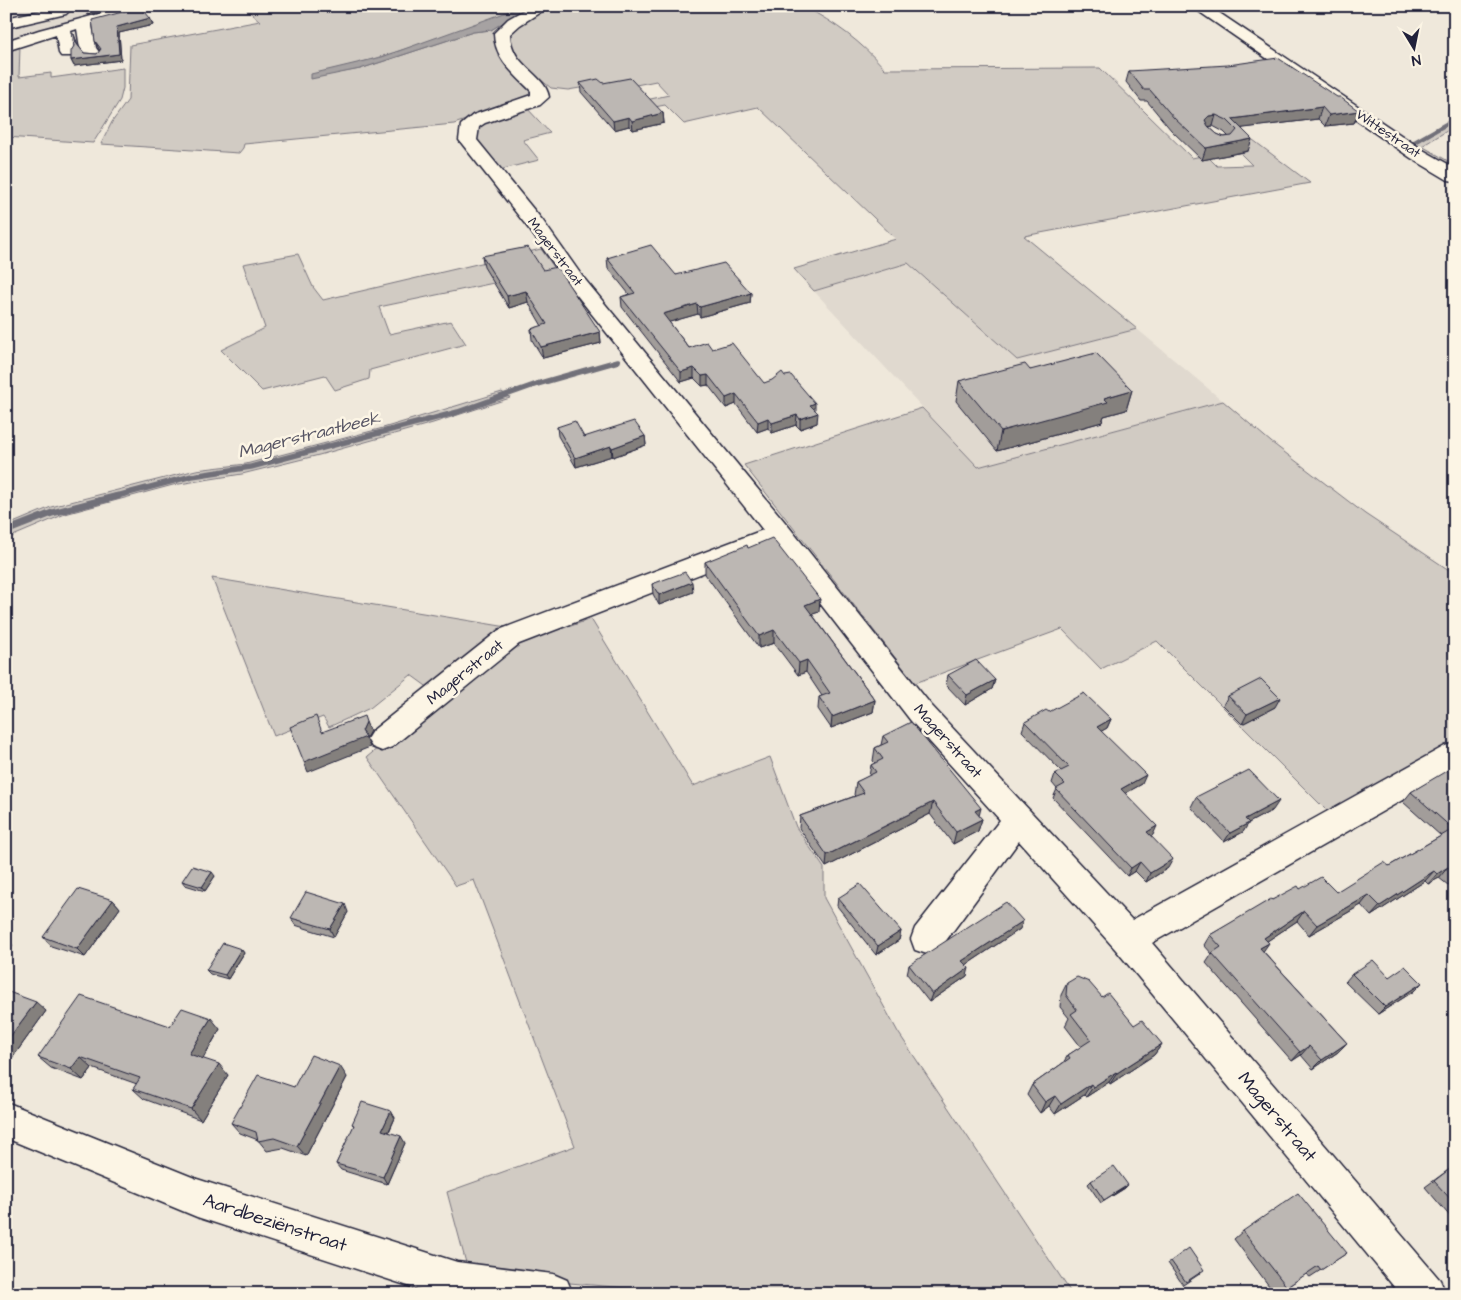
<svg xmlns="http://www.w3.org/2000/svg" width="1461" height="1300" font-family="'Architects Daughter',sans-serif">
<rect width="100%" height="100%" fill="#efe8db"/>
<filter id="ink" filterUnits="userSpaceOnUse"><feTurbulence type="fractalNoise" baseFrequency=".02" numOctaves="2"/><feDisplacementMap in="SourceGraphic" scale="10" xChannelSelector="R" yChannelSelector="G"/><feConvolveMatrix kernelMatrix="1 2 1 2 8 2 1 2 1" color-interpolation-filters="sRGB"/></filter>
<g filter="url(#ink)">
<path fill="#e0d9cf" d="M6,6H134L6,43Z
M908,263L1017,360L1137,329L1223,401L978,467L814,291Z"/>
<path fill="#d1cbc3" stroke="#7a767f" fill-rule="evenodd" d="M243,6H539L499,30L495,41L500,55L529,88L530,94L526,99L454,124L244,144L243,148L239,153L101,144L112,122L128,100L130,45L260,21ZM521,7L524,9L491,30L473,32L360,69L311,78L428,42Z
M549,6H803C837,24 860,41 885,69L1100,68L1192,158L1206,155L1217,166L1252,165L1240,153L1249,151L1240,142L1253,140L1310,183L1024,236L1137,329L1017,360L908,263L814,291L794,269L896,239L758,107L684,124L665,105L629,112L623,105L669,95L656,81L611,90L604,84L568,90L551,88L530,71L514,55L508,34L513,28Z
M20,46L19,77L51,73V78L123,68V88L120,100L93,143L6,137V50Z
M527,108L550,133L523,140L539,160L499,170L478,146L475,129L482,123Z
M1455,120V126L1422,146L1455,165V171L1415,144Z
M541,249L556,270L379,307L389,334L451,321L466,344L370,370L369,379L335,390L325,375L262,391L221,350L265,328L243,264L298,254L313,287L323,300Z
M502,392L510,398L433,423L319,455L242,474L173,485L65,514L6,539V526L51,507L196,470L246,464L383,428Z
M1223,401L1271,442L1365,514L1455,574V747L1333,817L1157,641L1101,669L1062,629L915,683L744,465L922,408L978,467Z
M212,578L513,628L433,691L411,675L370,708L329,727L323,717L274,736Z
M591,619L693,786L770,757L796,827L824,868V898L898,1032L1072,1294H693L469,1274L447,1192L575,1146L474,880L456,886L367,757L503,646L564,621L568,627Z"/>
<path fill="#a6a2a2" stroke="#716f79" d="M521,7L525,9L491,30L473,32L360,69L311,79V74L382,57Z"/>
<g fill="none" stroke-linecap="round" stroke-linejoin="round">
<path stroke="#716f79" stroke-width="4.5" d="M1418,150L1413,143L1455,119"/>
<path stroke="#716f79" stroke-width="5.5" d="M113,497L192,476L251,467L458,412L537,384L618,361"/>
<path stroke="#716f79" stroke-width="7" d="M6,531L52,513L118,496"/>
<defs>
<path id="minor" d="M61,6L66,8L69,11L66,14L6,28V18Z
M129,6H155L153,9L92,25L96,48L102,56L100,59H88L80,48L77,29L71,31L75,53L73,56H61L59,53L56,35L6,51V41L39,30Z
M531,6H550L520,25L510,34C511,67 545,73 549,97L540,105L485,123L479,127L477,140L543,221L582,276L789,527L931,705L1132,920L1445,746L1455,743V770L1152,943L1440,1280L1446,1294H1400L1116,950L1019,841L939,950L927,954L915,950L911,939L915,928L1000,820L911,721L775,545L519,644L392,747L382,751L372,747L367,739L372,731L499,630L763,530L568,284L529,229L459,140L461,125L473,115L531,95V91C514,74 494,58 494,33L508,19Z
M1191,6H1209L1423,150L1455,168V181L1448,180L1411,158Z
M6,1102L197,1179L457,1262L553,1274L567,1280L573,1294H433L197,1217L6,1138Z"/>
</defs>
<use href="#minor" stroke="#22223b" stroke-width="3"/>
<use href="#minor" fill="#fcf5e5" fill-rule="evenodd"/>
</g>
<path fill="#a29d9a" stroke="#22223b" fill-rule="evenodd" d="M150,18L153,25L119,33L121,60L74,66L71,60L74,46V34L78,45L84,53L97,54L100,51L95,41Z
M1129,71L1359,111L1354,123L1325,126L1318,119L1242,128L1248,151L1202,160L1171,130L1147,101H1141L1126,82ZM1213,126L1224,132L1228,136L1224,137L1217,134L1209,127Z
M580,83L663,113L664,123L633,130L629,126L614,130L581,92Z
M482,256L543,270L600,332L601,343L543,358L532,340L531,329L542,326L528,302L509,308L484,267Z
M607,258L676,275L751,293L750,303L700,317L698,314L669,322L689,348L712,349L764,383L815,410L817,423L800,429L796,425L772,433L768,428L757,432L736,404L726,408L708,385L702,386L694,378L681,382L622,307L621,297L629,294L608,268Z
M1030,370L1132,390L1126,410L1104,416L1102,422L997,451L956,401L959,381Z
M557,427L584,437L645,436L646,445L613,457L612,456L576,467L558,436Z
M748,548L819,612L812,614L875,700L873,712L831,728L818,709L819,697L822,696L806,672L798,675L774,643L759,648L705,574V562Z
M652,584L693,592L659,605L653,594Z
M948,675L995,680L992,689L965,705L946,685Z
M1228,696L1275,707L1242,724L1223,705Z
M1049,712L1111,719L1107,728L1101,731L1142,784L1125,793L1153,835L1150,836L1168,868L1146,882L1135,871L1127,876L1053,798L1057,789L1052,783L1055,774L1061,771L1022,731L1025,722Z
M883,736L979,816L982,819L978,831L953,844L930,814L826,867L799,828L800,816L855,796L854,795L856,782L869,776L871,765L875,763L873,761L875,748L881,745Z
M1455,768V881L1448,885L1439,878L1428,884L1425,881L1371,916L1361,905L1309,935L1297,921L1267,941L1263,951L1347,1043L1338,1052L1313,1069L1301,1055L1292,1061L1206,963L1212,954L1204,945L1210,935L1272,900L1300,889L1336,892L1389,866L1441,836L1403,802L1411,792Z
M1196,797L1273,810L1248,823L1243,832L1224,842L1191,807Z
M215,876L205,891L185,885L182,881Z
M838,898L901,931L899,940L876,955L837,906Z
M113,900L120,908L85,957L51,946L43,937Z
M348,912L334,937L295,925L291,918Z
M1020,929L966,965L967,976L929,1002L907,974L909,965Z
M241,949L244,953L228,979L210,974L206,970Z
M1352,974L1389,977L1422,983L1414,991L1378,1014L1345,982Z
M1067,983L1102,997L1134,1025L1162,1044L1154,1055L1110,1084L1109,1082L1086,1097L1084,1095L1055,1114L1049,1106L1040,1113L1027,1095L1032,1085L1063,1063L1068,1055L1081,1047L1065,1026L1069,1018L1060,1007L1061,995Z
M6,991L46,1011L13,1057L6,1055Z
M170,1026L220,1029L203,1059L228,1075L201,1120L144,1099L133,1089L137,1084L92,1068L83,1080L51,1068L38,1057Z
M347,1077L306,1156L283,1148L267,1151L258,1140L240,1133L231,1123L294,1087Z
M391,1111L395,1118L389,1132L405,1143L387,1184L341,1170L336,1164L354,1126L352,1124Z
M1455,1165V1219L1453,1220L1425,1187Z
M1091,1181L1125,1188L1101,1203L1088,1184Z
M1243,1231L1347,1253L1310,1277L1306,1274L1277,1294H1275L1234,1239Z
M1171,1261L1201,1273L1183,1285L1168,1263Z"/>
<path fill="#84807d" stroke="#22223b" d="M84,6H126L88,15Z
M150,18L153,25L119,33L121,60L74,66L71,60L119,54L117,27Z
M1322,107L1318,119L1236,129L1232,119Z
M1359,111L1354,123L1325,126L1329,115Z
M663,113L664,123L633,130L632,121Z
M1216,115L1213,126L1206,127L1205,120L1209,116Z
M629,117V126L614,130L613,121Z
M1252,139L1248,151L1202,160L1206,148Z
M526,291L528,302L509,308L507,296Z
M751,293L750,303L700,317V307Z
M697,304L698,314L663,324V314Z
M600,332L601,343L543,358L541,347Z
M694,368V378L681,382V372Z
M708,375V385L702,386V376Z
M1132,390L1126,410L1104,416L1102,422L997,451L1001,431L1104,398Z
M736,394V404L726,408V398Z
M815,403V413L810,405Z
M818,413L817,423L800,429V419Z
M797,415L796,425L772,433V423Z
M768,418V428L757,432L758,422Z
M645,436L646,445L613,457L612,448Z
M611,446L612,456L576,467L575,458Z
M692,582L693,592L659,605V595Z
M820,599L819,612L804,617L805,605Z
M774,630V643L759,648V636Z
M807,660L806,672L798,675L799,663Z
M995,680L992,689L965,705L967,695Z
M1280,698L1275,707L1242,724L1247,714Z
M875,700L873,712L831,728L832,717Z
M1111,719L1107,728L1093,736L1097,727Z
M366,722L370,731L366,738L370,747L308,772L304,762L362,731Z
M1146,775L1142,784L1117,798L1121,789Z
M1279,801L1273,810L1239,828L1245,819Z
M933,802L930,814L826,867L827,855Z
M981,808L978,820L975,811Z
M982,819L978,831L953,844L956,832Z
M1249,823L1243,832L1224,842L1230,833Z
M1157,826L1153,835L1143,841L1147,832Z
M1173,859L1168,868L1146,882L1150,873Z
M1140,862L1135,871L1127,876L1131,868Z
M1448,867L1439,878L1428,884L1437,874Z
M1434,871L1425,881L1371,916L1380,906Z
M212,872L215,876L205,891L202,887Z
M1455,878V881L1448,885Z
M1369,895L1361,905L1309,935L1317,925Z
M113,900L120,908L85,957L77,949Z
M345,904L348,912L334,937L330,929Z
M1304,911L1297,921L1257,948L1264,938Z
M1023,921L1020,929L960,969L962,961Z
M901,931L899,940L876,955L878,946Z
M6,938L13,945L6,954Z
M1269,943L1262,953L1260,948Z
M241,949L244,953L228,979L225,975Z
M969,968L967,976L929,1002L932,994Z
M1422,983L1414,991L1378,1014L1385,1007Z
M36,1002L46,1011L13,1057L6,1051V1042Z
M211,1018L220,1029L199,1065L189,1054Z
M1347,1043L1338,1052L1313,1069L1322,1060Z
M1162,1044L1154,1055L1110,1084L1117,1073Z
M1309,1046L1301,1055L1292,1061L1300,1052Z
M80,1057L92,1068L83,1080L71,1069Z
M219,1064L228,1075L201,1120L191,1109Z
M340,1066L347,1077L306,1156L297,1146Z
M1116,1072L1109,1082L1086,1097L1093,1087Z
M1091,1084L1084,1095L1055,1114L1061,1104Z
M1055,1096L1049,1106L1040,1113L1045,1102Z
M391,1111L395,1118L386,1137L382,1130Z
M401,1136L405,1143L387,1184L383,1177Z
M1128,1185L1125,1188L1101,1203L1104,1200Z"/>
<path fill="#bcb7b3" stroke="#22223b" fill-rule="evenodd" d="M141,7L150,18L117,27L119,54L71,60V51L74,46L72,34H74L76,43L84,53L97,54L101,49L95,41L92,20Z
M1278,58L1337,97H1340L1359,111L1329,115L1322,107L1232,119L1252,139L1206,148L1174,118L1150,90H1144L1129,71L1228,65ZM1216,115L1227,120L1237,130L1232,136L1224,137L1217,134L1208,126L1205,120L1209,116Z
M630,78L663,113L632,121L629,117L613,121L580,83L598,79L603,83Z
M651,245L676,275L724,263L751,293L700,307L697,304L663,314L689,348L707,342L712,349L732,343L764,383L772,380L782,372L785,376L791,375L815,403L810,405L818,413L800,419L797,415L772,423L768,418L758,422L736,394L726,398L708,375L702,376L694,368L681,372L621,297L635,293L607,258Z
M528,247L543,270L557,267L600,332L541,347L531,329L547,324L526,291L507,296L482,256Z
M1096,353L1132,390L1104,398L1108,402L1001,431L959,381L1025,364L1030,370Z
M575,421L584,437L634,421L645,436L612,448L611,446L575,458L557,427Z
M772,538L820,599L805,605L875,700L832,717L819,697L830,693L807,660L799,663L774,630L759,636L705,562L747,545L748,548Z
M685,572L692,582L659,595L652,584Z
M976,660L995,680L967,695L948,675Z
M1261,679L1280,698L1247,714L1228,696Z
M1084,693L1111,719L1097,727L1146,775L1121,789L1157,826L1147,832L1173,859L1150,873L1140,862L1131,868L1056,789L1065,784L1055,774L1069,767L1025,722L1046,710L1049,712Z
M316,716L322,732L364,716L366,722L362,731L366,737L304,762L290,727Z
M911,722L981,808L975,811L982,819L956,832L933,802L827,855L800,816L864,793L856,782L876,772L871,765L883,759L875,748L888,742L883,736Z
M1453,767L1455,768V873L1448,867L1437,874L1434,871L1380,906L1369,895L1317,925L1304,911L1264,938L1269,943L1260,948L1347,1043L1322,1060L1309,1046L1300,1052L1212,953L1221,947L1210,935L1271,899L1272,900L1298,886L1300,889L1321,877L1336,892L1384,862L1389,866L1453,829L1411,792Z
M1249,770L1279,801L1245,819L1249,823L1230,833L1196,797Z
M192,866L212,872L202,887L182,881Z
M860,884L901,931L878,946L838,898Z
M78,889L113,900L77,949L43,937Z
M306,892L345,904L330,929L291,918Z
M1006,902L1023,921L962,961L969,968L932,994L909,965Z
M223,943L241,949L225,975L206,970Z
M1373,960L1389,977L1405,966L1422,983L1385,1007L1352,974Z
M1077,977L1089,982L1102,997L1108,993L1134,1025L1142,1020L1162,1044L1117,1073L1116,1072L1093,1087L1091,1084L1061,1104L1055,1096L1045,1102L1032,1085L1070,1058L1068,1055L1091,1040L1071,1014L1077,1010L1066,995L1067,983Z
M6,991L36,1002L6,1042Z
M81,996L170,1026L182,1008L211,1018L189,1054L219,1064L191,1109L133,1089L140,1078L80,1057L71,1069L38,1057Z
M311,1055L340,1066L297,1146L274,1138L258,1141L256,1132L231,1123L258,1075L294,1087Z
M362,1102L391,1111L382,1130L401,1136L383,1177L336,1164L354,1125L352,1124Z
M1455,1165V1204L1434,1181Z
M1114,1166L1128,1185L1104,1200L1091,1181Z
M1298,1193L1347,1253L1321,1270L1318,1266L1287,1287L1243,1231Z
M1189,1248L1204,1270L1186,1282L1171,1261Z"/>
</g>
<g text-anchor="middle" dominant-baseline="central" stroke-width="5" stroke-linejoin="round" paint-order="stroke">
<g font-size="14" fill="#22223b" stroke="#fcf5e5">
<text transform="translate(1388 134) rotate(34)">Wittestraat</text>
<text transform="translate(555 252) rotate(53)">Magerstraat</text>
</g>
<g font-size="16" fill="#22223b" stroke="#fcf5e5">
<text transform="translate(465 672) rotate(-39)">Magerstraat</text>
<text transform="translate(948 741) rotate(48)">Magerstraat</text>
</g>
<g font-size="18" font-style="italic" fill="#575564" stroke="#fcf5e5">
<text transform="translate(309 435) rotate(-14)">Magerstraatbeek</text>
</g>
<g font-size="19" fill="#22223b" stroke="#fcf5e5">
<text transform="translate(1277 1117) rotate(50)">Magerstraat</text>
<text transform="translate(275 1223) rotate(18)">Aardbeziënstraat</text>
</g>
</g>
<rect width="1461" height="1300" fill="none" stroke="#fcf5e5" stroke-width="25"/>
<rect x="12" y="12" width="1436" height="1275" fill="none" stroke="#22223b" stroke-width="2" filter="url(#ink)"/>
<g transform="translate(1414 48) rotate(170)" stroke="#fcf5e5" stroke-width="4" paint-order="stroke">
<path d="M0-4L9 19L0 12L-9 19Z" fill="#22223b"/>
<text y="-8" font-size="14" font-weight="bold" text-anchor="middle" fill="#22223b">N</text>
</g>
</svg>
